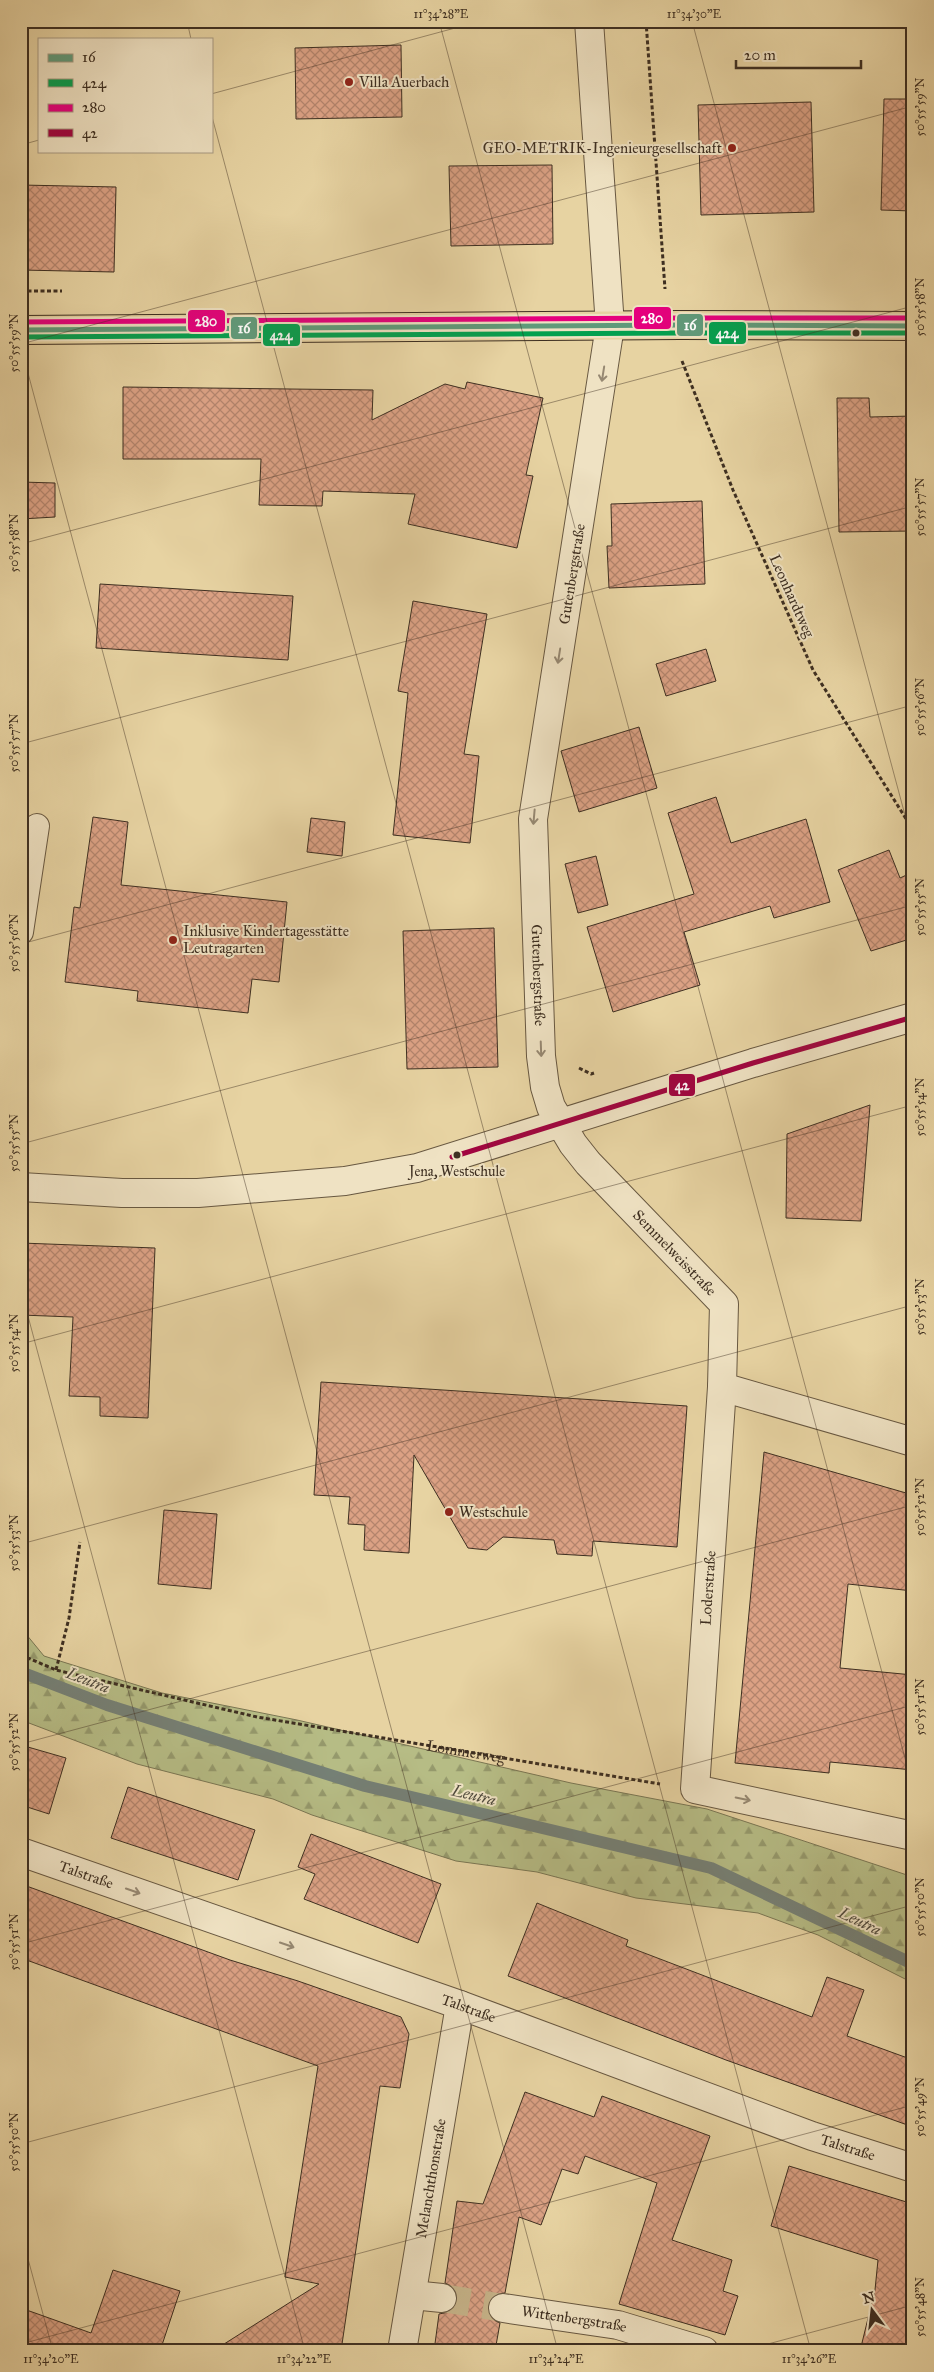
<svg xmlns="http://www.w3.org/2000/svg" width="934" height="2372" font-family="'IM FELL Great Primer',serif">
<defs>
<pattern id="forest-firs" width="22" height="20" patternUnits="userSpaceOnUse" patternTransform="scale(1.25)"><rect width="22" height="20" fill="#b6bc85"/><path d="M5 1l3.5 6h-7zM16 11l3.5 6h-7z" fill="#95996c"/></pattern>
<pattern id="building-cross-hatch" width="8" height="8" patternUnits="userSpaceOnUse" patternTransform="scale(1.25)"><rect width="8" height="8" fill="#dba184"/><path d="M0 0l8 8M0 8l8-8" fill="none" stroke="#b3846c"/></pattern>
</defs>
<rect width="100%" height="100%" fill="#e7d3a2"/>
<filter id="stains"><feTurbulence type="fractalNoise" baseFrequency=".004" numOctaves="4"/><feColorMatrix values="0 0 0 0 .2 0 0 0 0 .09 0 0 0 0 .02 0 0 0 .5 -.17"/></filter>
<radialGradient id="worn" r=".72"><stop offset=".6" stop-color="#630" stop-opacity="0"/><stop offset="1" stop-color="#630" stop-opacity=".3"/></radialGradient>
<path fill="url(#forest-firs)" stroke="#7a7653" d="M21,1628L44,1656L162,1693L297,1720L571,1783L707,1809L913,1877V1983L818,1935L758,1913L636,1898L537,1872L456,1861L312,1815L273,1799L137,1764L21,1720Z"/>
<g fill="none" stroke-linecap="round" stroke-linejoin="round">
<path stroke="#758076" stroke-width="12" d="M21,1672L107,1705L365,1786L711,1868L913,1964"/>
</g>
<path fill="url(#building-cross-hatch)" stroke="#3e2f21" d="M401,45L402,117L296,119L295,48Z
M884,99H913V211L881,210Z
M811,102L814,212L701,215L698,105Z
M552,165L553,244L451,246L449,166Z
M21,185L116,187L114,272L21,270Z
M467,382L543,398L526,475L533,476L517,548L408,524L415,494L323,491L322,506L259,505L261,459H123V387L373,390L372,420L445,384L465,389Z
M837,398H869L870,417L913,416V531L839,532Z
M21,482L55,483V517L21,519Z
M702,501L705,584L609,588L607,546H612L611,504Z
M100,584L293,596L288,660L96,648Z
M413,601L487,614L464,754L479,756L470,843L393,835L408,693L398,691Z
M706,649L716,681L666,696L656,664Z
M639,727L657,788L579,812L561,751Z
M716,797L731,843L806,819L830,902L774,918L770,906L684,932L700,985L613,1012L587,927L694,894L668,813Z
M93,817L128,822L121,885L287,902L279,982L252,979L248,1013L137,1001L138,991L65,982L74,907L80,908Z
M311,818L345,822L342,856L307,852Z
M889,850L900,878L913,872V938L871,951L838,870Z
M596,856L608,905L578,913L565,864Z
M494,928L498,1067L407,1069L403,931Z
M870,1105L861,1221L786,1218L787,1134Z
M21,1243L155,1248L148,1418L100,1416V1397L69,1396L73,1317L21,1315Z
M321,1382L687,1406L677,1547L593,1541L592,1556L557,1554L554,1540L503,1537L487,1550L468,1548L414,1455L409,1553L364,1550L365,1525L348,1524L350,1497L314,1495Z
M764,1452L913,1495V1591L848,1584L840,1668L913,1675V1770L830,1762L829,1773L735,1763Z
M164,1510L217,1514L211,1589L158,1584Z
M21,1745L66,1758L49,1814L21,1805Z
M128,1787L255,1830L238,1880L111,1838Z
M311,1834L441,1884L418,1943L304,1899L315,1874L298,1867Z
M21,1884L230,1960L298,1981L401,2017L409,2034L400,2088L380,2086L341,2351H213L319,2284L285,2277L318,2066L21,1958Z
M537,1903L628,1940L626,1946L812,2017L827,1977L864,1990L847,2036L913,2060V2127L726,2060L508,1976Z
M525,2092L594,2117L602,2096L710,2136L672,2240L732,2260L723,2291L738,2296L725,2335L619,2304L657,2183L585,2156L578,2174L562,2169L541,2225L519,2217L505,2293L497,2294L490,2299L488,2305L489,2314L494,2320L500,2323L495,2351H434L439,2314L449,2312L454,2307L457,2300L456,2291L451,2286L445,2283L457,2201L483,2204Z
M789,2166L913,2204V2351H860L875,2290L878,2260L771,2226Z
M113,2270L180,2291L160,2351H21V2308L91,2333Z"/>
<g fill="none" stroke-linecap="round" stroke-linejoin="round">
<path stroke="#c5b288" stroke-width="28" stroke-dasharray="28 14" stroke-linecap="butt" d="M442,2298L503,2308"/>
<defs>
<path id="service" d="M21,932L37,826"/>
<g id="minor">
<path id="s2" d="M589,21L610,326L533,819L541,1056L545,1087L551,1107L573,1144L588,1163L724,1304L722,1387L913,1442"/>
<path d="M21,1187L122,1193H198L345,1181L417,1168L753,1063L913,1017"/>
<path d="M722,1387L695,1789L913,1836"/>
<path id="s3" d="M21,1852L460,2005L812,2136L913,2168"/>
<path d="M412,2295L442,2298"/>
<path id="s4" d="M503,2308L618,2325L704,2351"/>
<path id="s5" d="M402,2351L460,2005"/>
</g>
<path id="primary" d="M21,330L680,325L913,326"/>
</defs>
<use href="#service" stroke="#685841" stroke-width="26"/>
<use href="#minor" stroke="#685841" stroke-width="30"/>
<use href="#primary" stroke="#3e2f21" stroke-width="30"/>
<g stroke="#3e2f21" stroke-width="3" stroke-dasharray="4 2.5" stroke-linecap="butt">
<path d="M646,21L665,289"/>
<path d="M21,291H62"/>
<path d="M682,361L733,490L813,670L913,830"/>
<path d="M579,1068L591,1074L594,1073"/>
<path id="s1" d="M21,1655L56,1670L257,1717L660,1784"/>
<path d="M56,1670L69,1618L80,1542"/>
</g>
<use href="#service" stroke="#efe2c3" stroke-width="24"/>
<use href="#minor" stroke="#efe2c3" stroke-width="28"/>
<use href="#primary" stroke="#e7d3a2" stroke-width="28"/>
<defs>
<path id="bus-1" d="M21,330L680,325L913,326"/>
<path id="bus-2" d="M21,337L680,333H913"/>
<path id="bus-3" d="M21,322L680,318H913"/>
<path id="bus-4" d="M452,1157L753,1063L913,1017"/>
</defs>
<use href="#bus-1" stroke="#efe2c3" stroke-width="9"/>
<use href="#bus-2" stroke="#efe2c3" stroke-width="9"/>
<use href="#bus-3" stroke="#efe2c3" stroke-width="9"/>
<use href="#bus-4" stroke="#efe2c3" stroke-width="9"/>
<use href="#bus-1" stroke="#609a7a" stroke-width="5"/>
<use href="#bus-2" stroke="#03a04f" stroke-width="5"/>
<use href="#bus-3" stroke="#e5007d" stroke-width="5"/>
<use href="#bus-4" stroke="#a10440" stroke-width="5"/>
</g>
<defs><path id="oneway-shaft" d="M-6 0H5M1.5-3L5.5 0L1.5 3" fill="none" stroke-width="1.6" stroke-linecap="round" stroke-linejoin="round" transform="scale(1.25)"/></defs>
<g stroke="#968872">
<use href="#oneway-shaft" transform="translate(603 374) rotate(99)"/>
<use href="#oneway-shaft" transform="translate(559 656) rotate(99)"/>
<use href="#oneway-shaft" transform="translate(534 817) rotate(95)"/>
<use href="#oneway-shaft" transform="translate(541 1049) rotate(88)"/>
<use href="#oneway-shaft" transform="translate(743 1799) rotate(12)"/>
<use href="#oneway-shaft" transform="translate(133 1891) rotate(19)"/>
<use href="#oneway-shaft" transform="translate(287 1945) rotate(19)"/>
</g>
<path fill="none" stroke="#3e2f21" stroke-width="1" stroke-opacity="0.45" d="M187,21L191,39M439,21L913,1788M692,21L913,845M211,94L481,21M211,113L811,2351M21,145L39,140M21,344L913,106M21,347L558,2351M21,544L913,306M21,744L913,506M21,944L913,705M21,1144L913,905M21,1290L305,2351M21,1344L913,1105M21,1544L913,1305M21,1744L913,1505M21,1944L913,1705M21,2144L913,1905M21,2233L53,2351M21,2344L913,2105M742,2351L913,2305"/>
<g fill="#8f2418" stroke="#efe2c3" stroke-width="2">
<circle cx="349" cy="82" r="5"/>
<circle cx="732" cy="148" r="5"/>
<circle cx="173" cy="940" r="5"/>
<circle cx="449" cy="1512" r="5"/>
</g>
<g fill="#3e2f21" stroke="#efe2c3" stroke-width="2">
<circle cx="856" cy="333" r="4.5"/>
<circle cx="457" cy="1155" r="4.5"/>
</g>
<g text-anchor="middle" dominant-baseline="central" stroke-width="4" stroke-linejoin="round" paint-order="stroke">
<g font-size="14" fill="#3e2f21" stroke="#efe2c3">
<text x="457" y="1171">Jena, Westschule</text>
</g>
<g font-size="15" fill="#3e2f21" stroke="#efe2c3" text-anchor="start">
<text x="359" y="82">Villa Auerbach</text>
<text x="722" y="148" text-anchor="end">GEO-METRIK-Ingenieurgesellschaft</text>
<text x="183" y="931">Inklusive Kindertagesstätte<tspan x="183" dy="17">Leutragarten</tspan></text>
<text x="459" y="1512">Westschule</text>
</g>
<g font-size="15" fill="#3e2f21" stroke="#efe2c3">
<text transform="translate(572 574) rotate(-81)">Gutenbergstraße</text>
<text transform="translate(792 596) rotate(66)">Leonhardtweg</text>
<text stroke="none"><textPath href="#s2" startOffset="961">Gutenbergstraße</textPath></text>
<text stroke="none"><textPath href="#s2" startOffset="1286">Semmelweisstraße</textPath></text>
<text transform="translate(708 1588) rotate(-86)">Loderstraße</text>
<text stroke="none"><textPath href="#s1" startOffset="456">Lommerweg</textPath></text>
<text stroke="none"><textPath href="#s3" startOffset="69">Talstraße</textPath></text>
<text stroke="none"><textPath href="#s3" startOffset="474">Talstraße</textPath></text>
<text stroke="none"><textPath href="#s3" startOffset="878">Talstraße</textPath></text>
<text stroke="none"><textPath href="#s5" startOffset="175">Melanchthonstraße</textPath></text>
<text stroke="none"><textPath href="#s4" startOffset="72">Wittenbergstraße</textPath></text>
</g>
<g font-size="16" font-style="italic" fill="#504a3d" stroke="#efe2c3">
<text transform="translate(88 1680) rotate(21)">Leutra</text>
<text transform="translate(474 1795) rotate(13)">Leutra</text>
<text transform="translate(860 1921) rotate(25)">Leutra</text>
</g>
</g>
<g stroke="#efe2c3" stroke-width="2">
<rect x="633" y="306" width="39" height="24" rx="5" fill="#e5007d"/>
<rect x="187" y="309" width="39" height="24" rx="5" fill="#e5007d"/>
<rect x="676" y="313" width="28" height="24" rx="5" fill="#609a7a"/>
<rect x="230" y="316" width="28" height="24" rx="5" fill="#609a7a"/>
<rect x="708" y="321" width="39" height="24" rx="5" fill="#03a04f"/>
<rect x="262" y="323" width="39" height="24" rx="5" fill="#03a04f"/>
<rect x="668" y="1073" width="28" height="24" rx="5" fill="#a10440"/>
</g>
<g font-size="14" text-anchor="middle" font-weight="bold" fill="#fff">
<text x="652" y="323">280</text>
<text x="206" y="326">280</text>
<text x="690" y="330">16</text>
<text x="244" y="333">16</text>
<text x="727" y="338">424</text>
<text x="281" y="340">424</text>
<text x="682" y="1090">42</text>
</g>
<rect width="934" height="2372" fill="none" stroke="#e7d3a2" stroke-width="55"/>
<rect x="38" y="38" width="175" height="115" fill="#efe2c3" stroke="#a89a82"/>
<rect x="48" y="54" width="25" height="8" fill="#609a7a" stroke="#a89a82"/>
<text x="82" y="62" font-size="15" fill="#3e2f21">16</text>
<rect x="48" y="79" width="25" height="8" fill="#03a04f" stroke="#a89a82"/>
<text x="82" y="88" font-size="15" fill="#3e2f21">424</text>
<rect x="48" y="104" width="25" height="8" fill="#e5007d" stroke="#a89a82"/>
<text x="82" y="112" font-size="15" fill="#3e2f21">280</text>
<rect x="48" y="129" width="25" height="8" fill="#a10440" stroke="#a89a82"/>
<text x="82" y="138" font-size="15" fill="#3e2f21">42</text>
<g transform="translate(872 2310) rotate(345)" stroke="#efe2c3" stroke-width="4" paint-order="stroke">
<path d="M0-4L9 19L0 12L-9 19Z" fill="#3e2f21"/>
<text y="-8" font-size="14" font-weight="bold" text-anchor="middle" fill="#3e2f21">N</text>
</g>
<path d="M736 60v8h125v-8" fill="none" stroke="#3e2f21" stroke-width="2.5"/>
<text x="744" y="60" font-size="15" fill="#3e2f21" stroke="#efe2c3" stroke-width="4" paint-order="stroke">20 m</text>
<rect x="28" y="28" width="878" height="2316" fill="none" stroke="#3e2f21" stroke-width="2"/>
<g font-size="12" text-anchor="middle" fill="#3e2f21">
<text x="441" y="18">11°34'28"E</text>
<text x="694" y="18">11°34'30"E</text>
<text transform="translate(920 107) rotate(-90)" y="4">50°55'59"N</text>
<text transform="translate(920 307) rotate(-90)" y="4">50°55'58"N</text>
<text transform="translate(14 343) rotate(-90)" y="4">50°55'59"N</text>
<text transform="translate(920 507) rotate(-90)" y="4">50°55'57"N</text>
<text transform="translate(14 543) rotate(-90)" y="4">50°55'58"N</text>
<text transform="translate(920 707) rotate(-90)" y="4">50°55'56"N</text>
<text transform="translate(14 743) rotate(-90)" y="4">50°55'57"N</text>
<text transform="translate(920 907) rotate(-90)" y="4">50°55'55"N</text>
<text transform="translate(14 943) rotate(-90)" y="4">50°55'56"N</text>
<text transform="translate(920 1107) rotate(-90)" y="4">50°55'54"N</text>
<text transform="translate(14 1143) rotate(-90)" y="4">50°55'55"N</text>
<text transform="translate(920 1307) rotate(-90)" y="4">50°55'53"N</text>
<text transform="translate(14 1343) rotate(-90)" y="4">50°55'54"N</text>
<text transform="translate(920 1507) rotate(-90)" y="4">50°55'52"N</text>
<text transform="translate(14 1543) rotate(-90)" y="4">50°55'53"N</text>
<text transform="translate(920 1707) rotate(-90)" y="4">50°55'51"N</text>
<text transform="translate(14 1742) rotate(-90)" y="4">50°55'52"N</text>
<text transform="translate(920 1907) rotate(-90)" y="4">50°55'50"N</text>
<text transform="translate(14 1942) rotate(-90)" y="4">50°55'51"N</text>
<text transform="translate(920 2107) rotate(-90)" y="4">50°55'49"N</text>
<text transform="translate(14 2142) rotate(-90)" y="4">50°55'50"N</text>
<text transform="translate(920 2307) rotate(-90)" y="4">50°55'48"N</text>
<text x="51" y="2363">11°34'20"E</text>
<text x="304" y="2363">11°34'22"E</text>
<text x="556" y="2363">11°34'24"E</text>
<text x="809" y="2363">11°34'26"E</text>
</g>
<rect width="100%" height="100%" filter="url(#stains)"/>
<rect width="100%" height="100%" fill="url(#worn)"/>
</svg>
